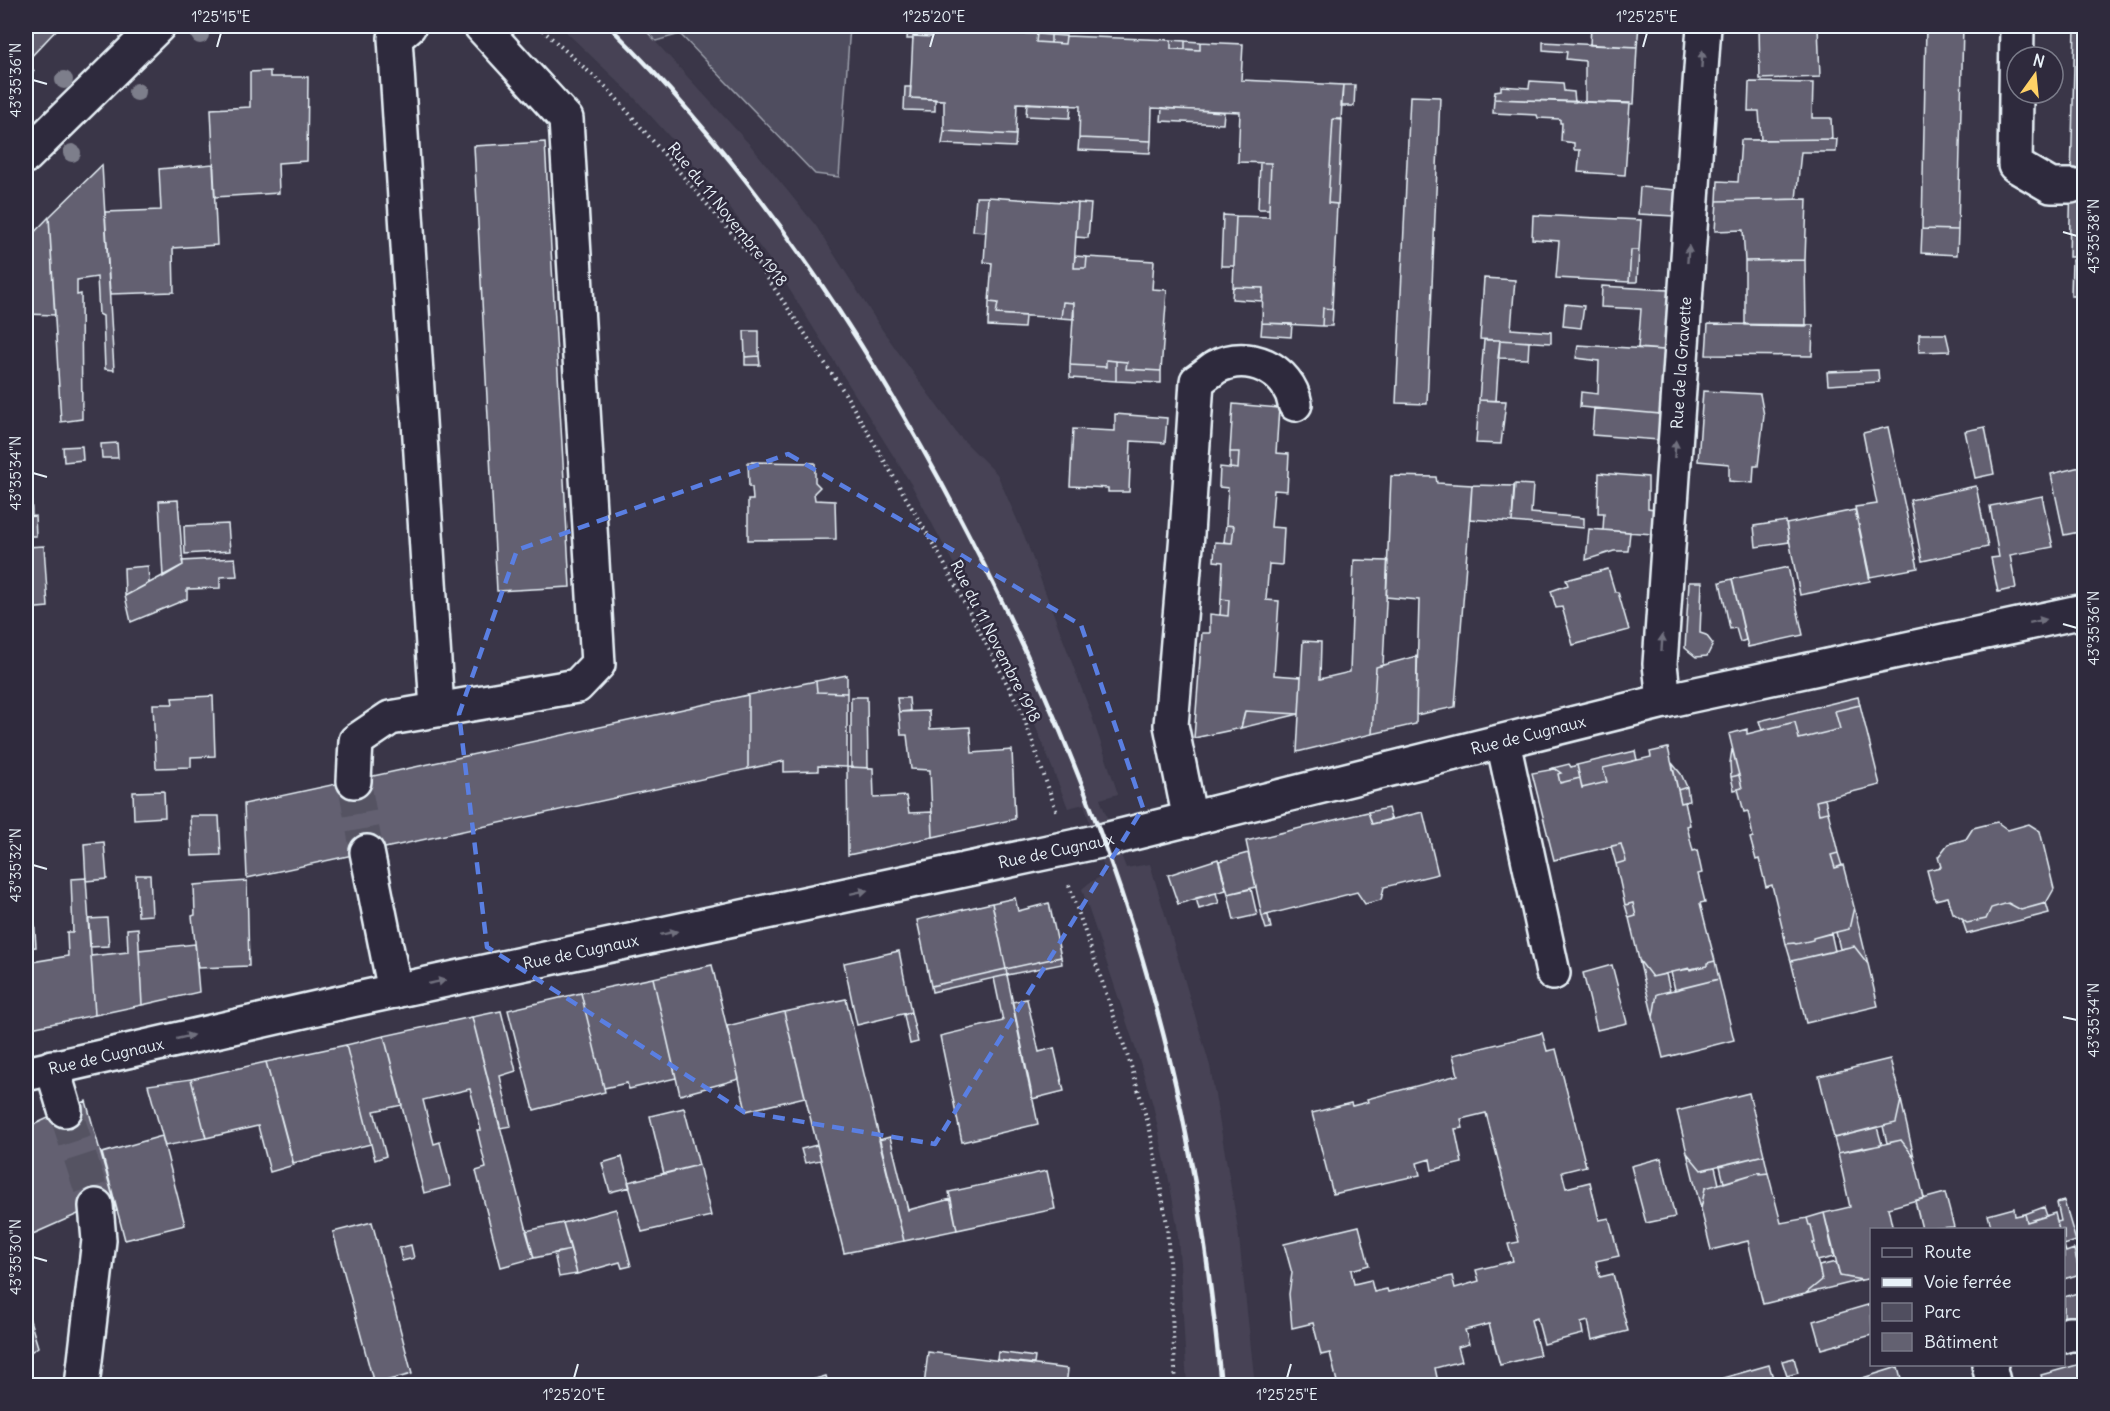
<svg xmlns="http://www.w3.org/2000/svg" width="2110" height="1411" font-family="Delius,sans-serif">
<rect width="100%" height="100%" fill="#3a3648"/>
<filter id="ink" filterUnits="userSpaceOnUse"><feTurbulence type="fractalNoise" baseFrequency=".0167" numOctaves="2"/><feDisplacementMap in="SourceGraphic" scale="12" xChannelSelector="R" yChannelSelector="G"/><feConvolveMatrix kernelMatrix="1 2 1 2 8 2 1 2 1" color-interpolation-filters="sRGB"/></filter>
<g filter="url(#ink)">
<path fill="#464354" d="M560,26H641L751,146L816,226L883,331L958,435L997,474L1025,538L1090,711L1118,794L1100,799L1126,868L1150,864L1210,1066L1238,1229L1255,1385H1187L1180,1263L1177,1225L1170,1185L1153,1105L1140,1062L1082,889L1089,883L1106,874L1084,804L1068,808L1031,714L1015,679L911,484L776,268L729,207L678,146L631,94Z"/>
<path fill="#504e5f" stroke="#9ca0ac" stroke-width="1.5" d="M641,26H850L839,177L815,174L680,34L656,41Z"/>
<path fill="#636171" stroke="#e8f1f8" stroke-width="1.5" d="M26,26H60L26,62Z
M1591,26H1639L1637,47L1590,45Z
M1759,26H1818L1820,77L1760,79Z
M1926,26H1963L1958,230L1922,229Z
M2075,26H2084V257H2069Z
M908,28L932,29L931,37L913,36V39H907Z
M932,29L1037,34L1036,42L1051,43L1065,44L1066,36L1171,40V49L1200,50V42L1243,44L1241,80L1343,85L1341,120L1333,119L1328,203L1337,204L1332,309L1323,308L1322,326L1262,323L1263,288L1233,287L1236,216L1269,217V209L1271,163L1238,162L1240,112L1152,108L1151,141L1079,138L1080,106L1017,103L1016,135L944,131V100L910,98L913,36L931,37Z
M1037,34L1051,35V43L1036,42Z
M1051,35L1066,36L1065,44L1051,43Z
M1171,40L1185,41V49H1171Z
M1185,41L1200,42V50L1185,49Z
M1543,42L1637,47L1634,104L1585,102V61L1566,59L1567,52L1543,50Z
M26,62L34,71L26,79Z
M270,71V77H308L307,161L278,163L279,193L215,197L211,109L250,107V72Z
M1530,81L1563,83L1564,91L1574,92L1575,102L1494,99L1495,91L1501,90V86L1529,88Z
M1749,82L1813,83L1812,118H1831L1832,139L1761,140L1759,111H1748Z
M1343,85H1355L1354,106H1341Z
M905,87H911L910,98L935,99V111L904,110Z
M1410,96L1440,97L1427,404L1396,403Z
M1494,99L1630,103L1625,175L1578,172L1580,150H1574V143L1561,141L1562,123H1560V119L1538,118L1537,115L1493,113Z
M1027,103L1071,105L1070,118L1026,116Z
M1162,108L1224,112L1223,124L1161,121Z
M1333,119H1342L1338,204L1328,203Z
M944,131L1016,135L1015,147L942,144Z
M1079,138L1151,141L1150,153L1078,150Z
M1837,139L1836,152H1801L1796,199L1717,201L1718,181L1738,182L1741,140Z
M545,142L570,587L497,591L474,146Z
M1260,163H1271L1269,209H1258Z
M213,164L217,245L173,248L174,292L110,294L105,212L161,210L159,169Z
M102,165L114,370L105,369L103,316L99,314L97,277L77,280V295L81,294L82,419L61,422L49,217Z
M1640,187L1675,190L1674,216L1638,214Z
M976,197H988L986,232L973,231Z
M988,197L1078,203L1074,268H1086L1087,257L1154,261L1152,289L1167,290L1161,371L1126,369L1127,362L1116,361L1106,360V367L1070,365L1074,303L1063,302L1061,318L996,314L998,303L989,302L992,263L984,262Z
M1807,199L1805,260L1745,261L1743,230L1715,231L1717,201Z
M1078,203L1091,204L1088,238L1076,237Z
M1223,215L1236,216L1234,266H1221Z
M1533,215L1641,220L1639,250H1631L1629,282L1556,278L1559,241L1532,239Z
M49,217L55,315L26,314V241Z
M1922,229L1958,230L1957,255L1921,253Z
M1631,250H1639L1637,282H1629Z
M1075,256L1087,257L1086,268H1074Z
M1805,260L1806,326L1745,325V261Z
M2072,260L2084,261V296H2071Z
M1484,278L1515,280L1511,329L1551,332V343L1480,339Z
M1602,286L1668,290L1664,350L1638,348L1641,309L1601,307Z
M1233,287L1263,288L1262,301L1232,299Z
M989,302L998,303L996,314L1025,316L1024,328L988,326Z
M1063,302L1074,303V319L1061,318Z
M1565,304L1584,306L1581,328L1563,326Z
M1323,308L1333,310L1332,326H1322Z
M1262,323L1292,324L1291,337L1261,335Z
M1708,324L1813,325L1812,356L1706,355Z
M744,331H759V356L745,357Z
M1919,334H1946L1950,351L1919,352Z
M1484,340H1500L1496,401L1479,400Z
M1500,340L1529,342L1528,359L1498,358Z
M1578,345L1664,350L1660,414L1580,407L1581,392L1598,394L1599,361L1576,358Z
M759,356L760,365H745V357Z
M1106,360L1116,361V381L1070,378V365L1106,367Z
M1116,361L1127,362L1126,369L1161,371V383L1116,381Z
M1878,370L1879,382L1828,385L1827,372Z
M1703,391L1760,394L1764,415L1758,466H1754L1753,483L1729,481V464L1698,461Z
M1479,400L1506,401L1501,444L1476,443Z
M1233,404L1279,408L1276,453L1289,454L1287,491L1274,490L1271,527L1284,528L1282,565L1269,564L1266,600L1279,601L1274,675L1301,677L1299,714L1245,711L1241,728L1194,738L1202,633H1210V614L1228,616L1229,600L1221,599L1223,562L1214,561L1215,542L1232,543L1234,526L1226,525L1228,488L1219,487L1220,467L1238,469L1239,452H1230Z
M1594,408L1660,414L1659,440L1592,435Z
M1115,414L1167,418L1165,443L1131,441L1129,492H1108V488L1070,486L1073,429L1115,431Z
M1888,427L1918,568L1870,577L1855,507L1877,504L1863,433Z
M1985,427L1994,474L1975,478L1965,431Z
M26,431L29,441L32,516L26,517Z
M117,443L118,458H102L101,444Z
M82,446L83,460L64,462L63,447Z
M1230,452H1239L1238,469L1230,468Z
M748,462L815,463V482L820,487L814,493L815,500L835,501L836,539L748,540V500H753L752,487H749Z
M2084,466V531L2064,535L2051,474Z
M1599,473L1648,477V508L1654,509L1652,534L1603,530L1604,513H1598Z
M1391,476L1436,477L1437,483L1472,485L1455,707L1416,715L1419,600L1386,597Z
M1515,484L1533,485L1531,513L1584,518V528L1512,522Z
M1472,485L1514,486L1512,522L1470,519Z
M1976,486L1988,547L1922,561L1910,500Z
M2042,496L2053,547L2010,555L2016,588L1998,592L1991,558L1999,557L1990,506Z
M178,500L183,565L163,577L159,501Z
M1855,510L1870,581L1800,595L1786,524Z
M35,516L36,536H26V517Z
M1786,521L1789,542L1756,547L1754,526Z
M228,524L230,551L185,554L184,526Z
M1226,525L1234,526L1232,543L1224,542Z
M1589,529L1630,532L1628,551H1614L1586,560Z
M44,546L48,607L26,609V547Z
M235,558L237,576L220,577V588L187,589V599L131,622L125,596L183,565L182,561Z
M1354,560L1388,561L1383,665L1376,667L1372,734L1297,752L1303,641L1321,642L1320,679L1350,672Z
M148,566L149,583L125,596L124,568Z
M1788,567L1803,635L1748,647L1732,579Z
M1608,569L1615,592H1618L1629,630L1573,645L1562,607L1556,608L1551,591L1568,585L1566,580Z
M1732,579L1746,640L1740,642L1736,628L1730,629L1720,582Z
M1689,582H1702L1700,633L1706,635L1713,644L1707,656L1696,657L1685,648Z
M1221,599L1229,600L1228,616L1220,615Z
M1417,656L1416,724L1372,734L1376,667Z
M847,675V693L817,692L816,681Z
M816,681L817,692L847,693V767L818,766V771L784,772V761L748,769V695Z
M748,695V769L247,878L244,804Z
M213,696L215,756L191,757V767L156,768L153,704H173L172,698Z
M851,697H867L868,768L851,767Z
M1858,697L1860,705L1835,711L1840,729L1799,739L1795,722L1762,730L1759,721Z
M897,698H909L910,711L899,712Z
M1860,705L1880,785L1816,801L1819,814L1828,812L1838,853L1831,855L1835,868L1843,865L1854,907L1849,929L1813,938V940L1796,944L1794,943L1786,944L1772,885L1766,887L1759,859L1756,860L1750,838L1753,837L1748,811L1744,812L1738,789L1742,788L1729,734L1747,729V734L1795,722L1799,739L1840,729L1835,711Z
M929,711L930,729L970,727L972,753L1012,750L1015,819L933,837L930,770L911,769L907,735H901L899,712Z
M1245,711L1299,714L1241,728Z
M1668,748L1681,803L1685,802L1690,825L1687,826L1693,851L1697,850L1702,873L1698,874L1705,902L1700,903L1715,961L1707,963V966L1690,970L1689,968L1652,977L1639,960L1629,918L1636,916L1633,903L1625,905L1616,864L1626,861L1621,844L1554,860L1532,773L1555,769L1561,773L1558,774L1560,783L1580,778L1582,788L1607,782L1603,768L1651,757L1650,752Z
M1732,749L1739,775L1731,777L1730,763Z
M1635,751L1637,760L1603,768L1607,782L1582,788L1577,765Z
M1672,763L1681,774L1687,787L1678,790Z
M1569,764L1571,767L1577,765L1580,778L1560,783L1558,774L1561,773L1555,769H1549Z
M847,767L873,768L874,798L906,796L909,813L932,812L933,837L848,855Z
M1739,775L1742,788L1734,790L1731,777Z
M1687,787L1689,801L1681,803L1678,790Z
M164,791L165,817L134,819L133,792Z
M1825,799L1828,812L1819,814L1816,801Z
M1388,808L1391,819L1372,824L1368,812Z
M1368,812L1372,824L1423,812L1438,874L1384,887L1381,900L1365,904L1357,892L1262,916L1246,841Z
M190,816H219L221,855L192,856Z
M1997,822L2008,830L2029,824L2040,831L2054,889L2046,903L2021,910L2008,903L1991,908L1986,919L1967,923L1953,913L1948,897L1935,900L1927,870L1941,867L1938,857L1948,844L1966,839L1973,828Z
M104,842L107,879L86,881L84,844Z
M1621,844L1626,861L1616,864L1611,846Z
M1248,853L1256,887L1228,894L1219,861Z
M1838,853L1842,866L1835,868L1831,855Z
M1218,859L1226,890L1178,904L1168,875Z
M136,875H150L152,915L138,916Z
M86,878L95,1015L26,1029V963L68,956L67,932H73L71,879Z
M247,881L249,966L198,968L192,916L195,915L194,885Z
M1251,889L1257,915L1234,920L1228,894Z
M1216,893L1219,903L1199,909L1196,898Z
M1015,898L1018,911L1049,903L1061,957L1006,969L992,903Z
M26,902H33L36,947L26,948Z
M992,903L1006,969L931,986L917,920Z
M1633,903L1636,916L1629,918L1625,905Z
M2008,903L2021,910L2046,903L2049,913L1967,934L1962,919L1967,923L1986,919L1991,908Z
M1854,907L1868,964L1854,946L1840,949L1836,932L1849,929Z
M1268,915L1271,928L1266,929L1262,916Z
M107,918L109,946L90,947L88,919Z
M138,928L142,1005L95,1015L91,956L128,952L127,929Z
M1831,933L1835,951L1791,961L1786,944L1794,943L1796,944L1813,940V938Z
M195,944L199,992L142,1005L139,950Z
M1854,946L1868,964L1878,1006L1806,1023L1791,961Z
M899,951L911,1012L857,1025L844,963Z
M1061,957L1062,964L1007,975L1006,969Z
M1639,960L1652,977L1666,974L1670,991L1657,994L1653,1017Z
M1715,961L1719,979L1675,990L1671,972L1707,966V963Z
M712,965L739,1079L680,1095L653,978Z
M1612,965L1627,1023L1597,1030L1583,973Z
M1006,969L1007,975L932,992L931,986Z
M1007,975L1038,1124L962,1142L940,1036L1003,1021L994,978Z
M653,978L676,1078L629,1089L627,1083L604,1088L581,993Z
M1719,979L1734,1040L1663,1058L1653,1017L1657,994Z
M581,993L605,1092L534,1110L508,1010Z
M846,999L904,1241L844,1253L784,1012Z
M1027,999L1039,1052L1054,1048L1064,1091L1032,1099L1012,1002Z
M501,1011L516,1071L500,1076L511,1126L500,1128L472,1017Z
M784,1012L805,1097L746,1111L727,1026Z
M911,1012L918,1042L910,1044L904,1015Z
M472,1017L534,1258L501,1267L476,1171L486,1168L477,1130H481L470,1089L423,1100L434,1144L440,1142L451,1186L424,1193L384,1036Z
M1542,1033L1547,1051L1556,1049L1586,1166L1562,1172L1566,1188L1590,1182L1599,1220L1609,1218L1619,1256L1596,1261L1600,1277L1613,1274L1628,1331L1592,1340L1588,1321L1581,1323L1583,1334L1544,1344L1537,1318L1531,1320L1540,1355L1500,1365L1489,1324L1465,1330L1469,1344L1458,1347L1462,1361L1435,1368L1438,1382L1421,1386H1338L1330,1353L1321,1355L1313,1323L1292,1328L1289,1294L1292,1273L1284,1244L1359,1226L1369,1265L1351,1270L1354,1284L1371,1280L1374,1292L1387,1289L1388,1292L1452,1276L1455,1288L1479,1281L1476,1270L1513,1261L1508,1244L1519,1242L1486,1113L1461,1119L1463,1128L1455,1129L1462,1163L1432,1170L1430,1159L1417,1163L1420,1175L1333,1194L1312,1113L1351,1103L1352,1106L1368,1102L1367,1099L1458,1075L1453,1055Z
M384,1036L402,1105L374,1111L386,1156L375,1160L346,1045Z
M346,1045L371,1144L293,1163L266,1062Z
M1890,1059L1901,1100L1896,1123L1834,1138L1819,1076Z
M266,1062L294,1165L270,1172L258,1126L206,1138L191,1079Z
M191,1079L206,1138L165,1146L148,1085Z
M1749,1093L1764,1155L1701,1170L1687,1153L1677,1111Z
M1901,1100L1914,1157L1901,1140L1887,1143L1883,1126L1896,1123Z
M86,1101L117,1211L98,1215L96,1206L26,1237V1128Z
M684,1108L699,1165L664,1174L650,1116Z
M1877,1127L1882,1145L1838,1153L1834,1138Z
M162,1136L185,1225L125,1240L102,1153Z
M890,1137L908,1210L951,1199L957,1230L904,1241L879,1140Z
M1901,1140L1914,1157L1924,1198L1888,1208L1893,1230H1872V1278L1862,1280L1840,1276L1824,1213L1850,1207L1838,1153L1863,1147L1864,1149Z
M817,1145L821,1160L805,1163L801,1149Z
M1687,1153L1701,1170L1715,1167L1719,1184L1705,1188L1701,1209Z
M1764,1155L1768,1173L1760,1174V1172L1724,1183L1720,1166Z
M622,1157L630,1187L610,1192L602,1163Z
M1661,1158L1675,1217L1646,1223L1631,1166Z
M699,1165L711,1216L642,1232L628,1182Z
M1047,1171L1055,1209L957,1230L949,1192Z
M1760,1172V1174L1768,1173L1781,1223L1807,1218L1809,1225H1811L1815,1243H1813L1822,1280L1805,1294L1763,1304L1748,1241L1711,1250L1701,1209L1705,1188Z
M1945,1193L1954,1227L1922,1229L1915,1201Z
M2064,1201L2076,1241L2064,1245V1230H2059L2057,1222L2061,1221L2057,1203Z
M2044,1207L2047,1216L2027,1222L2025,1214Z
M2014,1208L2015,1216L2025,1214L2027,1222L2055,1213L2059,1230H1992L1988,1215Z
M616,1209L631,1266L622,1268L620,1262L577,1274L563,1223Z
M1824,1213L1834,1257L1817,1261L1813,1243H1815L1811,1225H1809L1807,1218Z
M372,1222L412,1374L374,1384L333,1232Z
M563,1223L571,1250L534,1258L526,1231Z
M411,1245L414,1258L402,1261L399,1248Z
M2064,1245L2066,1252L2074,1249L2080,1274L2064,1279Z
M571,1250L577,1274L559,1277L554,1253Z
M1836,1262L1840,1276L1862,1280L1805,1294L1822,1280L1819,1266Z
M2084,1291V1320L2064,1326V1297Z
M1871,1304L1872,1335L1821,1349L1813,1321Z
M29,1317L38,1347L26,1355V1319Z
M928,1352L1068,1369L1066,1386H924Z
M998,1352L1035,1357L1034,1364L997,1360Z
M1794,1358L1798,1373L1787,1376L1782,1361Z
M2084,1363V1386H2044L2041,1375Z
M1769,1365L1774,1381L1761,1386H1725L1723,1378Z
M1898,1367L1903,1386H1837Z
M826,1376L829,1386H791Z
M788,1379L790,1386H762Z"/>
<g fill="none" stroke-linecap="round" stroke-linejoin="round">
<path stroke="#545262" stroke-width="33" stroke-dasharray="33 16" stroke-linecap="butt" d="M354,781L367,852
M65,1110L96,1206"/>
<defs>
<g id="minor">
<path d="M409,26L395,38L437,709"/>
<path d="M2017,26L2015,165L2051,186H2071"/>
<path d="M26,156L158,26"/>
<path id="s1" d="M1664,701L1660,664L1704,26"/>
<path d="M1503,742L1553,973"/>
<path d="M354,781L356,741L390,718L577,686L598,664L566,119L481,26"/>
<path d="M1190,820L1171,725L1187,534L1197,381C1203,377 1210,371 1216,367C1248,350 1289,369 1295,404"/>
<path d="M367,852L395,991"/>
<path d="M52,1067L65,1110"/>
<path id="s2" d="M26,1074L352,1000L1105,840L1664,701L2084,611"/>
<path d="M2064,1336L2069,1334H2084"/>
<path d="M1991,1364L1989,1365L1994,1386"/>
<path d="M82,1386L99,1240L96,1206"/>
</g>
</defs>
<use href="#minor" stroke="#e8f1f8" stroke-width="38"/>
<path stroke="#e8f1f8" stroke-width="4" stroke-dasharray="1.5 4.5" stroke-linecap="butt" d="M538,26L609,90L724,224L758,264L843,390L940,556L1022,712L1057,813
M1069,885L1132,1069L1150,1130L1167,1224L1176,1386"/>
<use href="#minor" stroke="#2f2a3d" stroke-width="33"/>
<path stroke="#e8f1f8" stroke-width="4.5" d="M609,26C766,181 888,372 986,569C1065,728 1128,888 1170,1061C1196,1168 1211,1276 1221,1386"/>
</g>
<g fill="#7d7e8b">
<circle cx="200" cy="35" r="9"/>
<circle cx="64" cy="80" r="9"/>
<circle cx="137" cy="92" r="9"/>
<circle cx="72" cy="153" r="9"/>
</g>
<defs><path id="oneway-solid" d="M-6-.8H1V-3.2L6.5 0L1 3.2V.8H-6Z" transform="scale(1.5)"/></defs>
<g fill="#70707e">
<use href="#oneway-solid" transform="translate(1702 59) rotate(-86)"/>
<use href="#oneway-solid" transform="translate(1688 254) rotate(-86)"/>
<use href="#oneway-solid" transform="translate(1675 449) rotate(-86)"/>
<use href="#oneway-solid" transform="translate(2038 621) rotate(-12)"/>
<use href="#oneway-solid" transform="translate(1662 643) rotate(-86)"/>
<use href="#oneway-solid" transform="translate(859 892) rotate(-12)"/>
<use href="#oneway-solid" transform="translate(669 933) rotate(-12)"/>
<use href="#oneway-solid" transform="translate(437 982) rotate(-12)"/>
<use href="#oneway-solid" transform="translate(185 1037) rotate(-13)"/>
</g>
</g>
<path fill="none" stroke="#5a7fe2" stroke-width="4.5" stroke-dasharray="12 8" stroke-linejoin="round" d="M788,454L1081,625L1143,808L935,1144L744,1112L487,947L459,714L517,550Z"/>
<path fill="none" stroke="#e8f1f8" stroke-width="2" d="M217,47L221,33M930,47L934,33M1643,47L1647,33M33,80L47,84M2063,232L2077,236M33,473L47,477M2063,624L2077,628M33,865L47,869M2063,1017L2077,1020M33,1257L47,1261M574,1378L578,1364M1287,1378L1291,1364"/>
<g text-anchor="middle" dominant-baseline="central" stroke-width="5" stroke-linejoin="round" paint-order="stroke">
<g font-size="16" fill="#e8f1f8" stroke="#2f2a3d">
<text transform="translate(728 214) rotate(51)">Rue du 11 Novembre 1918</text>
<text stroke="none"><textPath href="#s1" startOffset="339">Rue de la Gravette</textPath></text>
<text transform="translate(996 641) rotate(63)">Rue du 11 Novembre 1918</text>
<text stroke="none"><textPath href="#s2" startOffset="1540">Rue de Cugnaux</textPath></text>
<text stroke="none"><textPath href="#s2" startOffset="1054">Rue de Cugnaux</textPath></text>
<text stroke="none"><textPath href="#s2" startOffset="568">Rue de Cugnaux</textPath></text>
<text stroke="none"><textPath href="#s2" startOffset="82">Rue de Cugnaux</textPath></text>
</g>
</g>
<rect width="2110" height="1411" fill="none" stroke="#2f2a3d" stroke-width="66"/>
<rect x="1870" y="1228" width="195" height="138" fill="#2f2a3d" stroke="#797a88" stroke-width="1.5"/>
<rect x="1882" y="1248" width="30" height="9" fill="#2f2a3d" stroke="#797a88" stroke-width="1.5"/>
<text x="1924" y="1258" font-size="18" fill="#e8f1f8">Route</text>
<rect x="1882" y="1278" width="30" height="9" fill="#e8f1f8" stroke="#797a88" stroke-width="1.5"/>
<text x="1924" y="1288" font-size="18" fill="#e8f1f8">Voie ferrée</text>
<rect x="1882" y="1303" width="30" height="18" fill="#504e5f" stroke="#797a88" stroke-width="1.5"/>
<text x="1924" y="1318" font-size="18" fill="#e8f1f8">Parc</text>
<rect x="1882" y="1333" width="30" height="18" fill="#636171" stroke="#797a88" stroke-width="1.5"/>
<text x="1924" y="1348" font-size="18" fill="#e8f1f8">Bâtiment</text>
<g transform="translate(2035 75) rotate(15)"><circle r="28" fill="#2f2a3d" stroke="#797a88" stroke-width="1.5"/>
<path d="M0-4.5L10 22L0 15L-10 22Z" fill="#ffd166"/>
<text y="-9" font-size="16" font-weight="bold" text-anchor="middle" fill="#e8f1f8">N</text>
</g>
<rect x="33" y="33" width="2044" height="1345" fill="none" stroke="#e8f1f8" stroke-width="2"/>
<g font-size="15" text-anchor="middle" fill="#e8f1f8">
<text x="221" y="22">1°25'15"E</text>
<text x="934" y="22">1°25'20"E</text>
<text x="1647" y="22">1°25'25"E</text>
<text transform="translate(16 80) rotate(-90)" y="5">43°35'36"N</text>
<text transform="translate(2094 236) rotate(-90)" y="5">43°35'38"N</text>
<text transform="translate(16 473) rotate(-90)" y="5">43°35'34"N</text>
<text transform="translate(2094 628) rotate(-90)" y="5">43°35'36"N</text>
<text transform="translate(16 865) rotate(-90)" y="5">43°35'32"N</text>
<text transform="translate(2094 1020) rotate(-90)" y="5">43°35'34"N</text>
<text transform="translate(16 1257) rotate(-90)" y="5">43°35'30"N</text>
<text x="574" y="1400">1°25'20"E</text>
<text x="1287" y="1400">1°25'25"E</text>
</g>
</svg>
